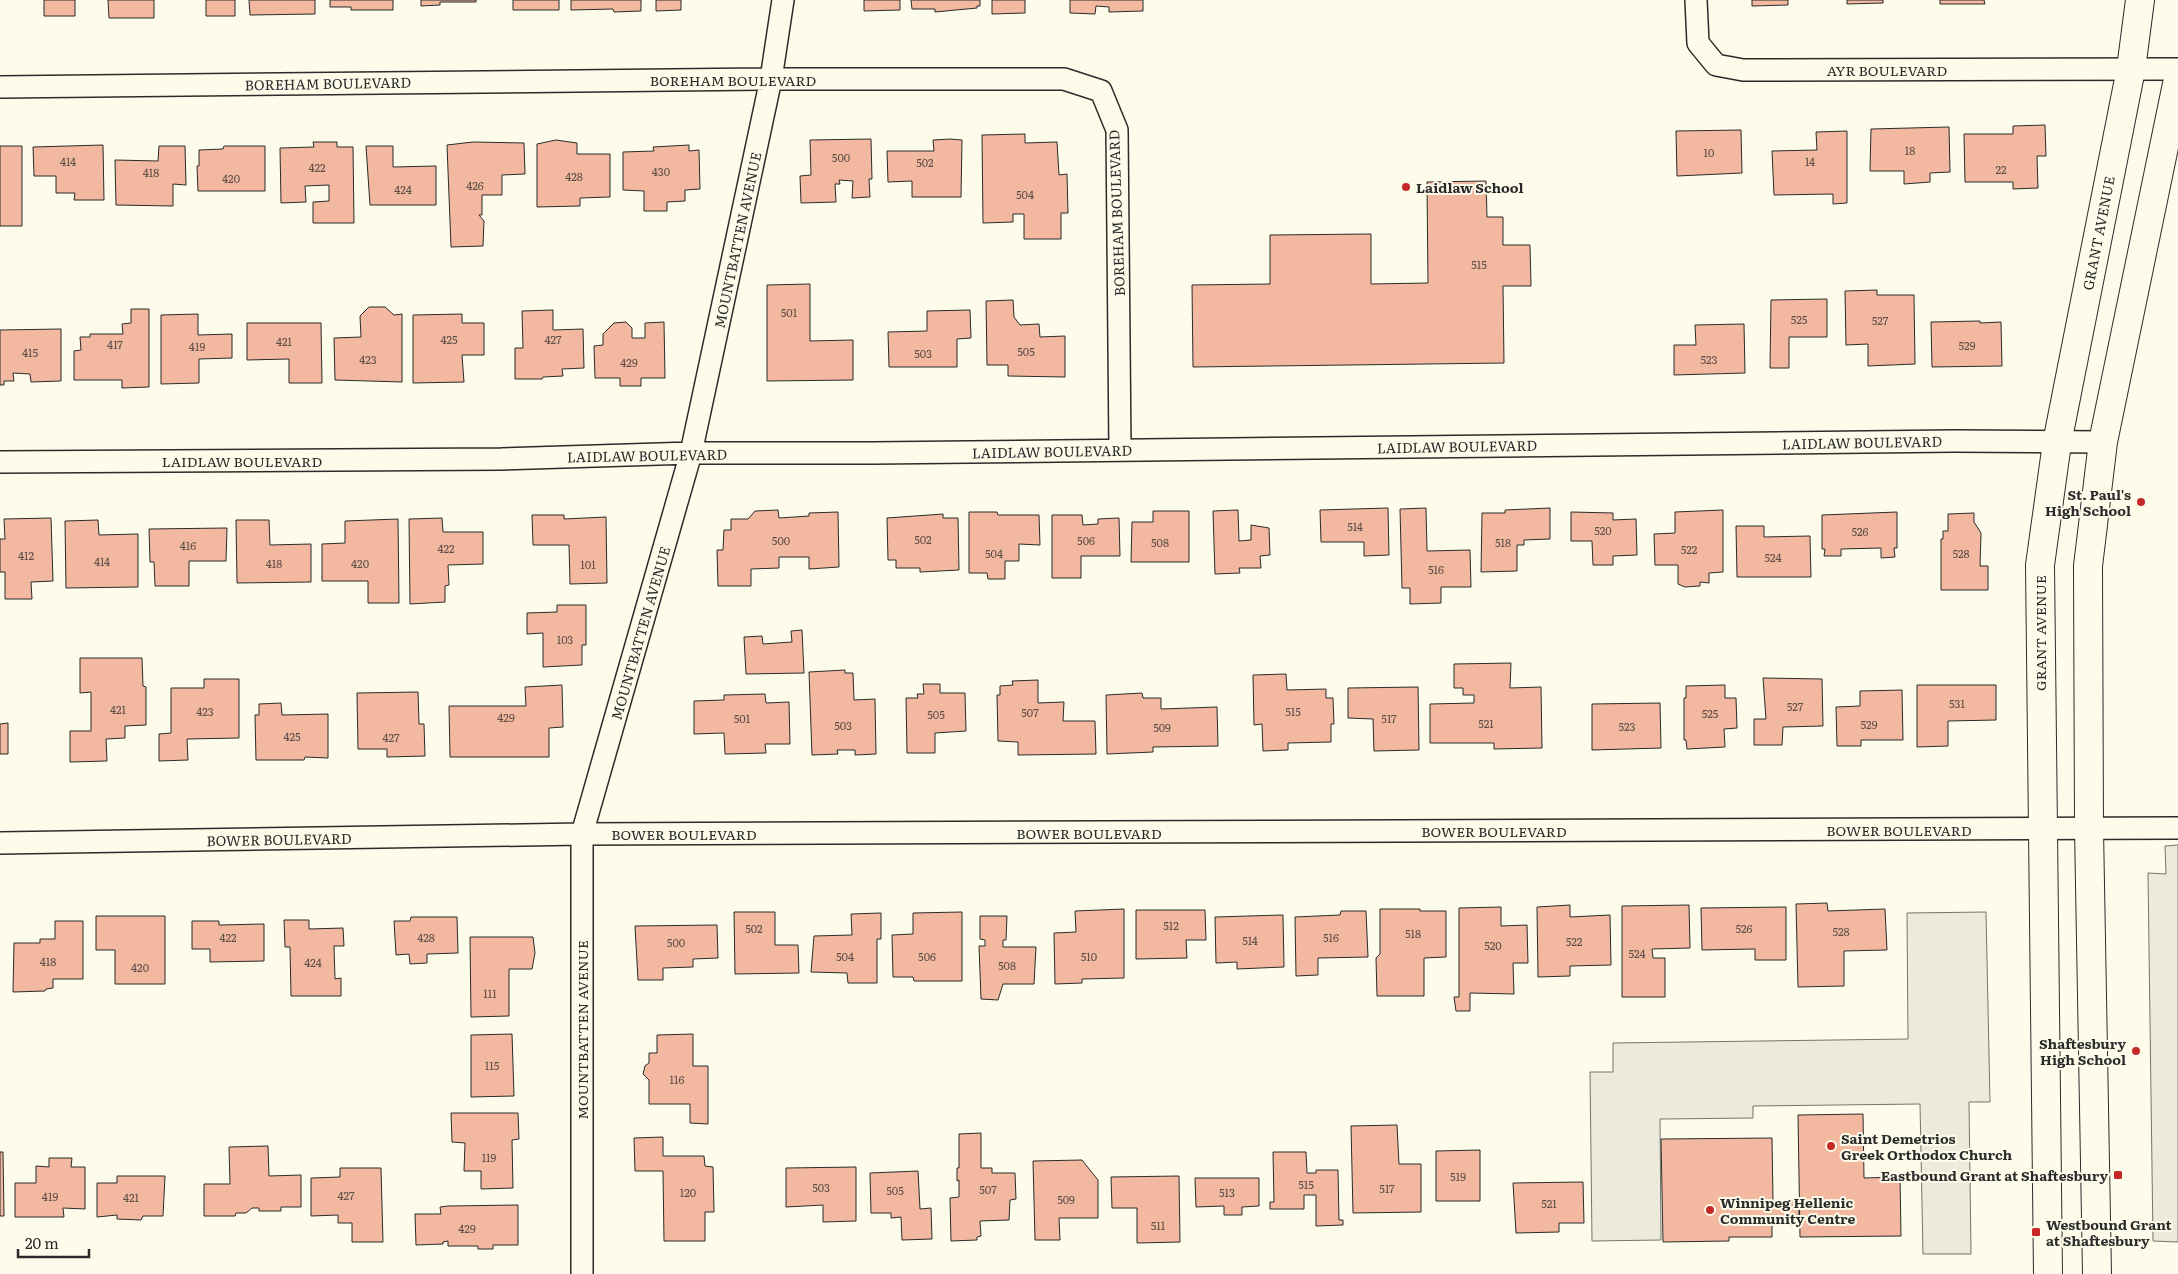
<svg xmlns="http://www.w3.org/2000/svg" width="2178" height="1274" font-family="Literata,serif">
<rect width="100%" height="100%" fill="#fdfbea"/>
<path fill="#eceadb" stroke="#74746e" d="M2178,845V1242L2153,1241L2148,873L2166,874L2165,846Z
M1986,912L1990,1102H1969L1971,1254H1923L1920,1104L1753,1106V1118L1660,1119L1661,1240L1592,1241L1590,1072H1613V1043L1908,1039L1907,913Z"/>
<path fill="#f2b8a0" stroke="#2b2b2b" d="M44,0H75V16H44Z
M108,0H154V18H109Z
M206,0H235V16H206Z
M249,0H315V14L250,15Z
M330,0H393V10H351V7H330Z
M421,0H476V2H440V5L421,6Z
M513,0H559V10H513Z
M571,0H641V11L614,12L613,9L571,10Z
M656,0H681V10L656,11Z
M864,0H900V10L864,11Z
M911,0H980V6H977V8L935,12V9H912Z
M992,0H1025V13L992,14Z
M1070,0H1143V11L1109,12V7L1096,6L1095,14L1070,13Z
M1752,0H1788V5L1752,6Z
M1847,0H1883V3L1847,4Z
M1940,0H1984L1985,4H1940Z
M2045,125L2046,156H2037L2038,188L2013,189V182H1965L1964,134H2013V126Z
M1949,127L1950,172L1930,173V182L1904,184V171H1870L1871,129Z
M1741,130L1742,173L1677,176L1676,131Z
M1847,131V203L1833,204V194L1774,195L1772,151L1817,150L1816,132Z
M1025,134V143L1057,142L1059,175L1067,174L1068,213H1061V239H1024V214H1013V222L983,223L982,135Z
M871,139L872,179H869L870,197L852,198L853,181L839,180L840,184H835L836,202L801,203L800,176L811,175L810,140Z
M950,139L962,140L961,197H912V181L888,182L887,151H934L933,140Z
M556,140L577,143V154H610V197L580,198V206L537,207V144Z
M313,142H337V147H353L354,223H313V202L329,201V185L305,186L306,202L281,203L280,148L314,147Z
M473,142L524,143L525,174L502,175V195H482V215H479L484,221L483,246L451,247L447,145Z
M103,145L104,200H74L75,193H56V176H34L33,147Z
M689,145V151L699,150L700,189L685,190V201L667,202V211H644V191L623,190V152L654,151L653,147Z
M0,146H22V226H0Z
M159,146H185L186,185L173,184V206L116,205L115,160L158,161Z
M224,146H265V191H198L197,166H199V150L223,149Z
M366,146H393V167L436,166V205H370Z
M1486,181L1487,217H1503V245H1530L1531,286H1503L1504,363L1193,367L1192,285L1270,284V235L1371,234V284L1428,283L1427,182Z
M810,284V341L853,340V380L767,381V285Z
M1877,290V295H1914L1915,364L1868,366V344L1846,345L1845,291Z
M1827,299V337H1789V368H1770L1771,300Z
M1013,300L1014,317L1020,325L1039,324L1040,337L1065,336V377L1008,376V365H987L986,301Z
M369,307H385L394,315L402,314V382L335,380L334,338L361,337L360,316Z
M131,309H149V387L122,388V380H74V351L81,350L80,337H90V334H123L122,324L131,323Z
M553,310V330L583,329L584,368L562,369L563,376L543,377L542,379H515V348H523L522,311Z
M970,310L971,338L957,339V367H889L888,332L927,331V311Z
M198,314V335L232,334V358L199,359V383L161,384V315Z
M462,314V323H484V355H462L464,382L413,383V315Z
M1980,321V323L2001,322L2002,366L1932,367L1931,322Z
M626,322L632,328V338H645V323L664,322L665,378H641V386H620V378H595L594,346L603,345V334L614,323Z
M247,323H321L322,383H289V359L247,360Z
M1744,324L1745,373L1674,375V345H1696L1695,325Z
M61,329V381L31,382L30,374L13,373L14,381H4V385H0V330Z
M1388,508L1389,555L1364,556V542H1321L1320,510Z
M1426,508L1427,551L1470,550L1471,587H1441V603L1410,604V588H1402L1400,509Z
M1550,508V539L1524,540V545H1517V571L1481,572L1482,513H1505V510Z
M778,510L779,518L809,516V513L838,512L839,567L809,569V557H779V568L751,569V586H718L717,550H723L724,530H731V519H748L755,511Z
M1238,510L1239,541L1251,540V525L1269,528L1270,555L1260,556L1261,568H1239L1240,573L1215,574L1213,511Z
M1723,510V572L1709,573V583L1700,582V586L1685,587L1678,584V565H1655L1654,534L1675,533V512Z
M1153,511H1189V562H1131L1132,522H1153Z
M969,512H997L998,515H1039L1040,545L1019,544V561H1005V579H988L987,573H969Z
M1571,512L1613,513V520L1636,519L1637,555L1613,556V565H1593L1592,541H1571Z
M1897,512V548H1894L1895,557L1881,558V548L1841,549V556H1824L1825,549H1822V515Z
M1974,513V522L1981,533L1980,566H1988V590H1941V539H1943V531H1948V514Z
M943,514V518H958L959,570L920,572V568H896V560H888L887,518Z
M532,515H564V519L606,517L607,583L570,584L569,545H533Z
M1052,515H1082L1083,525L1098,524V519L1119,518L1120,556H1081V578H1052Z
M51,518L53,581L31,582L32,599H5V572H0V539H5L4,519Z
M442,518L443,532H483V564L448,565L449,585L445,586V602L410,604L409,519Z
M398,519L399,603H368V581H322V544L345,543V521Z
M98,520L99,535L138,534V587L66,588L65,521Z
M236,520H269L270,545L311,544V582L237,583Z
M1736,526H1764V537L1810,536L1811,577H1737Z
M227,528L226,561H189V586H155L154,562H150L149,529Z
M557,605H586V645H582V665L543,667V633L527,634V613L557,612Z
M802,630L804,673L746,674L744,637L762,636L763,644L792,642L791,631Z
M80,658H142L143,686L146,687V725L125,726V738L106,739L107,761L70,762V731H91V692L80,693Z
M1511,663L1510,688L1541,687L1542,748L1494,749V743H1430V704L1474,703V695H1463V688H1454V664Z
M845,670V673H853L854,700L875,699L876,754L855,755V750H837L838,754L812,755L809,672Z
M1286,674L1287,690L1326,689V698H1333L1334,724H1331V742L1288,743V750L1263,751L1262,724L1254,725L1253,675Z
M1763,678L1822,679L1823,726L1783,727L1782,745H1754V719H1766Z
M204,679H239V738L187,739L188,760L159,761V734L171,733V688H204Z
M1038,680V703L1064,702L1063,721H1095L1096,754L1018,755V742L998,741L997,695H1000V686L1013,685L1012,681Z
M923,684H940V693H965L966,731L935,733V753H907L906,698H918L917,694H924Z
M562,685L563,727L549,728V757H450L449,706H526L525,687Z
M1725,685V698H1736L1737,728L1724,729L1725,747L1687,749L1686,740H1684V698H1686V686Z
M1917,685H1996V720L1948,721V746L1917,747Z
M1418,687L1419,750L1374,751L1373,719L1348,718V688Z
M1902,690L1903,740H1861V746H1837L1836,707L1860,706V691Z
M418,692L419,724H424L425,756L387,757V749H358L357,693Z
M1142,693L1143,698H1161V709L1217,707L1218,746L1153,747V752L1107,754L1106,695Z
M765,694L766,703L789,702L790,744H765L766,753L725,754L724,733L694,734V701L724,700V695Z
M281,703L282,715L328,714V758L305,757L304,760H256L255,715H259V704Z
M1660,703L1661,748L1592,750V704Z
M8,723V754H0V724Z
M1827,903L1828,911L1885,909L1887,950L1844,951V986L1798,987L1796,904Z
M1570,905V917L1610,915L1611,965L1570,966V976L1538,977L1537,907Z
M1689,905L1690,948L1652,949L1653,958H1665V997H1622V906Z
M1501,907V926L1527,925L1528,963H1513L1514,994L1470,993V1011H1456L1454,997H1459V908Z
M1786,907V960H1755V949L1702,950L1701,908Z
M1124,909V978L1082,979V983L1055,984L1054,933L1076,932L1075,911Z
M1380,909H1420V911H1446V957L1424,958V996H1377L1376,958L1380,954Z
M1136,910H1205L1206,940H1186L1187,958L1136,959Z
M1341,911H1366L1368,957L1318,958V975L1296,976L1295,917L1340,915Z
M734,912H775V945H798L799,973L735,974Z
M962,912V981H914L913,977H893L892,935L913,934V913Z
M881,913V939H877V983H848L847,973L811,972L814,936L852,935L851,914Z
M1283,915L1284,967L1237,969V962L1216,963L1215,917Z
M96,916H165V984H115V950H96Z
M980,916H1007L1006,940H1003V947H1036L1034,984H1003L998,1000L981,999L979,946H985V940L980,939Z
M411,917H457L458,953L427,954V963L410,964L409,954L396,955L394,921H410Z
M284,920H309V929L343,928L344,946H334L335,979L341,978V996H291L290,947H285Z
M55,921H83V979H53V988L46,989L45,991L13,992L14,943H40V939H55Z
M192,921H219V925L264,924V961L210,962V949H192Z
M717,925L718,958L693,959V967L663,968V980H638L635,926Z
M470,937H533L535,953L532,969H509V1016L471,1017Z
M512,1034L514,1096L471,1097V1035Z
M693,1034V1066H708V1124L690,1123V1104H649V1080L643,1074L645,1066L649,1063V1053H657V1035Z
M451,1113H518L519,1139L512,1140L513,1188L481,1189V1171H464L465,1143L452,1142Z
M1863,1114L1864,1178L1900,1177L1901,1236L1800,1237L1798,1115Z
M1397,1125L1399,1164H1421V1212L1353,1213L1351,1126Z
M981,1133V1168H992V1173H1015L1016,1199L1010,1200L1009,1220L980,1221L981,1236L977,1237V1240L951,1241L950,1198L959,1197V1180L957,1181V1168H959V1134Z
M663,1137V1156H704L705,1166L713,1167L714,1212H705V1241H664L663,1171H635L634,1138Z
M1772,1138L1773,1201H1799V1225H1772V1237H1729V1241L1663,1242L1661,1139Z
M268,1146L269,1176L301,1175V1207H281V1211H259V1208H252L246,1213H236L235,1216H204V1184H230L229,1147Z
M1480,1150V1201H1436V1151Z
M0,1152H3L4,1216H0Z
M1273,1152H1306L1307,1173H1316V1170H1338L1339,1220H1343V1225L1316,1226V1195H1304V1209H1270V1202H1274Z
M49,1158H72L71,1167H85V1209L63,1208L64,1217H15V1183H36V1166L49,1167Z
M1082,1160L1098,1180V1218H1059L1060,1240H1035L1033,1161Z
M856,1167V1221L823,1222V1205L786,1207V1168Z
M340,1168H381L383,1242H352V1223H338V1215L311,1216V1178L340,1177Z
M918,1171L920,1209L931,1208L932,1239L902,1240L901,1217L891,1218V1213H871L870,1173Z
M117,1176H165L163,1216H143L141,1220L117,1219V1215L97,1217V1183H117Z
M1179,1176L1180,1242L1137,1243V1208H1112L1111,1177Z
M1195,1178H1259V1206L1242,1207V1215H1224V1206L1196,1207Z
M1583,1182L1584,1223H1559V1232L1516,1233L1513,1183Z
M518,1205V1245H493V1249H478V1246H448V1241L443,1242V1244L416,1245L415,1214H441L440,1207L448,1206Z"/>
<g fill="none" stroke-linecap="round" stroke-linejoin="round">
<defs>
<path id="minor" d="M1696,0L1698,43L1716,65L1743,70L2178,69
M0,87L771,79H1064L1101,91L1117,130L1120,450
M0,462L501,459L691,453H873L1954,441L2103,442
M0,843L582,834L2178,828
M582,1274V834L691,453L771,79L783,0"/>
<path id="secondary" d="M2048,1274L2040,565L2057,443L2131,69L2140,0
M2097,1274L2089,829L2088,566L2103,442L2178,79"/>
</defs>
<use href="#minor" stroke="#2b2b2b" stroke-width="24"/>
<use href="#secondary" stroke="#2b2b2b" stroke-width="30"/>
<use href="#minor" stroke="#fdfbea" stroke-width="21"/>
<use href="#secondary" stroke="#fdfbea" stroke-width="28"/>
</g>
<g fill="#c62828" stroke="#fdfbea" stroke-width="2">
<circle cx="1406" cy="187" r="5"/>
<circle cx="2141" cy="502" r="5"/>
<circle cx="2136" cy="1051" r="5"/>
<circle cx="1831" cy="1146" r="5"/>
<rect x="2113" y="1170" width="10" height="10" rx="2.5"/>
<circle cx="1710" cy="1210" r="5"/>
<rect x="2031" y="1227" width="10" height="10" rx="2.5"/>
</g>
<g text-anchor="middle" dominant-baseline="central" stroke-width="4" stroke-linejoin="round" paint-order="stroke">
<g font-size="11" fill="#5d4e48">
<text x="1910" y="150">18</text>
<text x="1709" y="152">10</text>
<text x="841" y="157">500</text>
<text x="68" y="161">414</text>
<text x="1810" y="161">14</text>
<text x="925" y="162">502</text>
<text x="317" y="167">422</text>
<text x="2001" y="169">22</text>
<text x="661" y="171">430</text>
<text x="151" y="172">418</text>
<text x="574" y="176">428</text>
<text x="231" y="178">420</text>
<text x="475" y="185">426</text>
<text x="403" y="189">424</text>
<text x="1025" y="194">504</text>
<text x="1479" y="264">515</text>
<text x="789" y="312">501</text>
<text x="1799" y="319">525</text>
<text x="1880" y="320">527</text>
<text x="449" y="339">425</text>
<text x="553" y="339">427</text>
<text x="284" y="341">421</text>
<text x="115" y="344">417</text>
<text x="1967" y="345">529</text>
<text x="197" y="346">419</text>
<text x="1026" y="351">505</text>
<text x="30" y="352">415</text>
<text x="923" y="353">503</text>
<text x="368" y="359">423</text>
<text x="1709" y="359">523</text>
<text x="629" y="362">429</text>
<text x="1355" y="526">514</text>
<text x="1603" y="530">520</text>
<text x="1860" y="531">526</text>
<text x="923" y="539">502</text>
<text x="781" y="540">500</text>
<text x="1086" y="540">506</text>
<text x="1160" y="542">508</text>
<text x="1503" y="542">518</text>
<text x="188" y="545">416</text>
<text x="446" y="548">422</text>
<text x="1689" y="549">522</text>
<text x="994" y="553">504</text>
<text x="1961" y="553">528</text>
<text x="26" y="555">412</text>
<text x="1773" y="557">524</text>
<text x="102" y="561">414</text>
<text x="274" y="563">418</text>
<text x="360" y="563">420</text>
<text x="588" y="564">101</text>
<text x="1436" y="569">516</text>
<text x="565" y="639">103</text>
<text x="1957" y="703">531</text>
<text x="1795" y="706">527</text>
<text x="118" y="709">421</text>
<text x="205" y="711">423</text>
<text x="1293" y="711">515</text>
<text x="1030" y="712">507</text>
<text x="1710" y="713">525</text>
<text x="936" y="714">505</text>
<text x="506" y="717">429</text>
<text x="742" y="718">501</text>
<text x="1389" y="718">517</text>
<text x="1486" y="723">521</text>
<text x="1869" y="724">529</text>
<text x="843" y="725">503</text>
<text x="1627" y="726">523</text>
<text x="1162" y="727">509</text>
<text x="292" y="736">425</text>
<text x="391" y="737">427</text>
<text x="1171" y="925">512</text>
<text x="754" y="928">502</text>
<text x="1744" y="928">526</text>
<text x="1841" y="931">528</text>
<text x="1413" y="933">518</text>
<text x="228" y="937">422</text>
<text x="426" y="937">428</text>
<text x="1331" y="937">516</text>
<text x="1250" y="940">514</text>
<text x="1574" y="941">522</text>
<text x="676" y="942">500</text>
<text x="1493" y="945">520</text>
<text x="1637" y="953">524</text>
<text x="845" y="956">504</text>
<text x="927" y="956">506</text>
<text x="1089" y="956">510</text>
<text x="48" y="961">418</text>
<text x="313" y="962">424</text>
<text x="1007" y="965">508</text>
<text x="140" y="967">420</text>
<text x="490" y="993">111</text>
<text x="492" y="1065">115</text>
<text x="677" y="1079">116</text>
<text x="489" y="1157">119</text>
<text x="1458" y="1176">519</text>
<text x="1306" y="1184">515</text>
<text x="821" y="1187">503</text>
<text x="1387" y="1188">517</text>
<text x="988" y="1189">507</text>
<text x="895" y="1190">505</text>
<text x="688" y="1192">120</text>
<text x="1227" y="1192">513</text>
<text x="346" y="1195">427</text>
<text x="50" y="1196">419</text>
<text x="131" y="1197">421</text>
<text x="1066" y="1199">509</text>
<text x="1549" y="1203">521</text>
<text x="1158" y="1225">511</text>
<text x="467" y="1228">429</text>
</g>
<g font-size="14" fill="#2b2b2b" stroke="#fdfbea">
<text x="1887" y="70">AYR BOULEVARD</text>
<text x="733" y="80">BOREHAM BOULEVARD</text>
<text transform="translate(328 83) rotate(-1)">BOREHAM BOULEVARD</text>
<text transform="translate(1116 213) rotate(-92)">BOREHAM BOULEVARD</text>
<text transform="translate(2098 233) rotate(-79)">GRANT AVENUE</text>
<text transform="translate(737 240) rotate(-78)">MOUNTBATTEN AVENUE</text>
<text transform="translate(1862 442) rotate(-1)">LAIDLAW BOULEVARD</text>
<text transform="translate(1457 446) rotate(-1)">LAIDLAW BOULEVARD</text>
<text transform="translate(1052 451) rotate(-1)">LAIDLAW BOULEVARD</text>
<text transform="translate(647 455) rotate(-1)">LAIDLAW BOULEVARD</text>
<text x="242" y="461">LAIDLAW BOULEVARD</text>
<text transform="translate(640 633) rotate(-74)">MOUNTBATTEN AVENUE</text>
<text transform="translate(2040 633) rotate(-90)">GRANT AVENUE</text>
<text x="1899" y="830">BOWER BOULEVARD</text>
<text x="1494" y="831">BOWER BOULEVARD</text>
<text x="1089" y="833">BOWER BOULEVARD</text>
<text x="684" y="834">BOWER BOULEVARD</text>
<text transform="translate(279 839) rotate(-1)">BOWER BOULEVARD</text>
<text transform="translate(582 1030) rotate(-90)">MOUNTBATTEN AVENUE</text>
</g>
<g font-size="14" font-weight="bold" fill="#2b2b2b" stroke="#fdfbea" text-anchor="start">
<text x="1416" y="187">Laidlaw School</text>
<text x="2131" y="494" text-anchor="end">St. Paul's<tspan x="2131" dy="16">High School</tspan></text>
<text x="2126" y="1043" text-anchor="end">Shaftesbury<tspan x="2126" dy="16">High School</tspan></text>
<text x="1841" y="1138">Saint Demetrios<tspan x="1841" dy="16">Greek Orthodox Church</tspan></text>
<text x="2108" y="1175" text-anchor="end">Eastbound Grant at Shaftesbury</text>
<text x="1720" y="1202">Winnipeg Hellenic<tspan x="1720" dy="16">Community Centre</tspan></text>
<text x="2046" y="1224">Westbound Grant<tspan x="2046" dy="16">at Shaftesbury</tspan></text>
</g>
</g>
<path d="M18 1249v8h71v-8" fill="none" stroke="#2b2b2b" stroke-width="2.5"/>
<text x="25" y="1249" font-size="15" fill="#2b2b2b" stroke="#fdfbea" stroke-width="4" paint-order="stroke">20 m</text>
</svg>
